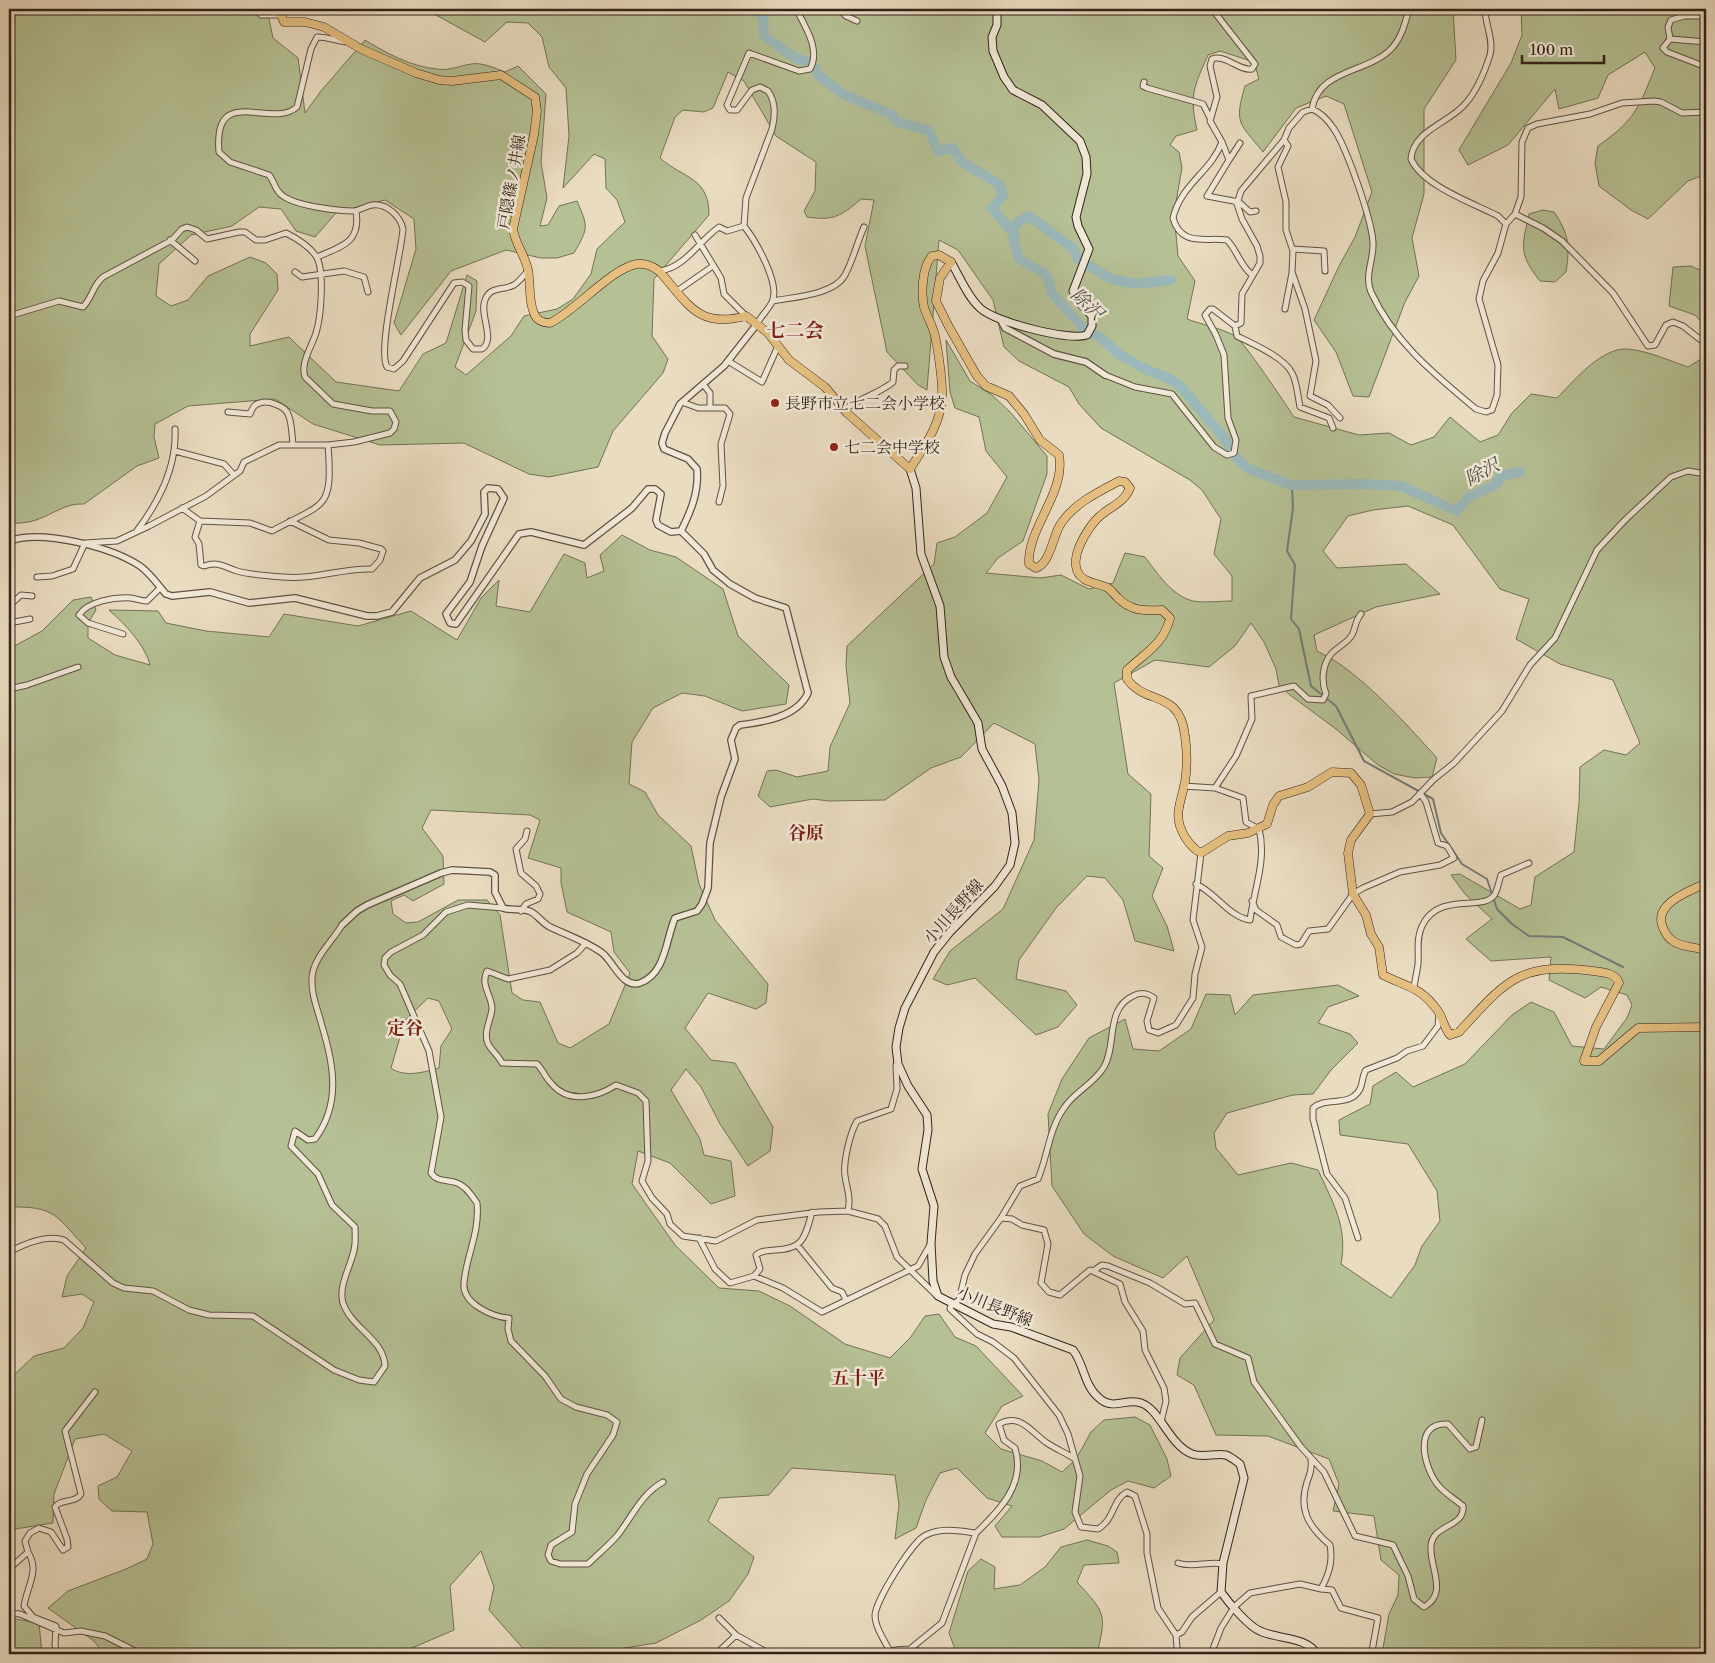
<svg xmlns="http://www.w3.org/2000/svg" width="1715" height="1663" font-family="'Libre Caslon Text','Noto Serif JP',serif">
<rect width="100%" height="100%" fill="#eadcc1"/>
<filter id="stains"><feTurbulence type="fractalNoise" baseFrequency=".004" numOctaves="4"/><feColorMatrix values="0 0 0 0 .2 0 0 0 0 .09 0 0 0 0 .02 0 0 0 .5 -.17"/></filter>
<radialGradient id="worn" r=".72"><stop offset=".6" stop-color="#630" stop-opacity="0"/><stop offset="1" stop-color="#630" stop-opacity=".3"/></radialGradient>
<path fill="#b5c094" stroke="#737256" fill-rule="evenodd" d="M9,9H267L273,38L298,58L305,113L321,91L365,40C386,53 412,67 437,69C449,71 459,66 471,64C482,62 494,68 505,72L518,66L546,94L541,162L547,198L540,226L548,225L559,206L577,201C588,227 589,227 574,253L557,258H541L506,250L451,271L401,335L394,323L416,249L414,219L385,200L336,213L315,237L296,231L281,209L259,207L232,226L191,235L159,264L156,296L171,306L188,300L208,276L250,257L266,263L277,274L278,290L250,334V346L289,337L336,382L399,391L423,354L446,343L467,275L477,281L476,311L455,367L466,375L511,336L524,316L557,309L573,299L591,274L597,249L625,222L617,200L606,188L605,159L594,154L563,188L569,136L566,88L549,67L542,37L528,23L507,22L485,42L425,9H1453L1456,60L1424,109V194L1412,238L1419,276L1405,302L1369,397L1353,396L1336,352L1314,320L1339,266L1355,237L1372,192L1344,104L1326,96L1296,108L1263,152C1239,122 1234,124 1245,86L1259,79L1254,62L1220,51L1208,55C1194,87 1189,95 1197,130L1176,136L1170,145L1179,152L1182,168L1174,213L1178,256L1195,281L1187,319C1203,325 1221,328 1235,336C1242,339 1287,406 1294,417L1359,435L1389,433L1411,445L1434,437L1450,417L1480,442L1498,435L1512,413L1531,394L1557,398C1574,381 1593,357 1617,350C1635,345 1670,361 1688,367L1706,356V1654H1382L1389,1614L1398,1595L1399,1575L1381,1560L1374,1516L1333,1511L1339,1484L1329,1459L1268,1436L1216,1435L1194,1385L1177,1375L1180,1358L1214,1320L1187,1256L1163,1278L1113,1256L1084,1234L1052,1186L1048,1114L1062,1079L1089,1038L1125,1019L1133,1049L1159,1051L1191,1029L1206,994L1230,995L1235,1015L1253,995L1338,985L1359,996L1328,1007L1318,1023L1350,1034L1358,1043L1331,1070L1313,1094L1293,1095L1227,1113L1214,1133L1216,1148L1238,1175L1291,1163L1318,1170C1333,1203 1348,1227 1341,1264L1391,1298L1415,1265L1422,1246L1440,1221L1437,1191L1408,1144L1340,1135L1339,1120L1370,1104L1373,1086L1396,1072L1413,1087L1465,1064L1512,1015L1531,1002L1554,1012L1572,1046L1604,1049L1627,1018L1632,1005L1627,995L1601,987L1585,998L1549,980L1551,957L1491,961L1466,939L1492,919L1465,894L1451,875L1460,874L1520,909L1531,905L1535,877L1574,852L1579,803L1580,767L1604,750L1626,755L1640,743L1613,680L1560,664L1516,639L1529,599L1500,589L1453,525L1408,506L1373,510L1348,516L1323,551L1337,568L1406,564L1440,594L1376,607L1314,635L1317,651C1359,670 1406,724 1437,758L1432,777L1415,778L1394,774L1378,765L1336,729L1290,695L1279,685L1276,669L1264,642L1251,623L1235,646L1209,667L1155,660L1114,683L1128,774L1151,794L1149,856L1163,868L1152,896L1167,926L1174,951L1135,941L1123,900L1105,878L1087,876L1056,908L1019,960L1016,979L1066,991L1077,1005L1058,1027L1036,1035L975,978L947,985L933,979L950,951L1003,909L1034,840L1039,780L1035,744L994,723L961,757L931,768L885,800L829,801L813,799L770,807L758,796L767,771L776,770L797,777L828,771L830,747L850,703L846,666L847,646L934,564L937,543L955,537L987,513L1007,477L986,451L979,417L955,408L950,392L946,340L970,381L992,395L1011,413L1047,456V474L1023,541L998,558L986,573L1040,578L1061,575L1089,589L1113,583L1125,553L1145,557C1157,573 1172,596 1193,601C1205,603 1220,601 1232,601V576L1214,554L1221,519L1202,490L1190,480L1101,428L1079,404L1069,387L1019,361L1004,347L993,300L958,250L939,240L927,390L918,385L887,352L865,246L874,200L861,199C841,216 834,221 807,217L804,211L815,191L816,162L776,136L744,81L728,72L713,108L704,112L683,110L675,117L660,158C684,179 709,177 709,215L654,279L652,336L668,359L663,373L613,431L598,467L549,477L529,474L464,443L380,445L313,424L275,399L188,406L155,424L154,437L159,458L137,466L84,504C65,503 54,514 36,520C28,523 18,523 9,524Z
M1521,9H1706V174L1688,181L1648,219L1631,210L1599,186L1595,163L1598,146C1636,119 1638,109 1655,68L1645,52L1608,75L1598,98L1559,109L1555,89L1508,145L1468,165L1459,150L1511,63L1522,35Z
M1543,210L1554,212C1569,234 1570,246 1566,272L1555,282L1540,281C1518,253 1522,246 1529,214Z
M1691,266L1706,273V327L1695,315L1669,306L1673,267Z
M622,535L650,550L676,557L723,589L738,636L789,685L786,704L742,711L705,696L682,693L653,708L632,742L629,784L645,792L658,815L691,846L699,884L715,920L768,984L766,1003L756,1009L708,993L685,1028L711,1060L735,1063L773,1127L770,1151L748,1166L720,1124L701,1087L686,1069L671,1090L700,1139L704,1155L731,1161L735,1196L711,1204L670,1163L638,1151L632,1184L675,1245L719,1288L759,1291L790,1306L845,1344L890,1358L910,1338L925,1316L939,1314L955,1337L976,1346L1023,1396L1002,1406L985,1433L1001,1449L1042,1461L1062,1472L1076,1459L1091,1432L1104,1420L1135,1417L1150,1425L1167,1459L1171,1476L1154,1488L1128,1481L1111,1490L1064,1529L1039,1537H1002L995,1526L1012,1506L987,1498L957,1468L940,1473L926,1500L916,1528L895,1539L899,1505L895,1475L792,1468L769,1495L719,1498L708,1521L754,1557L748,1574L729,1601L701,1620L656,1643L588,1654H528L489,1610L494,1587L481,1551L450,1586L454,1630L398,1654H104L94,1641L48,1608L68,1591L126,1569L147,1559L153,1544L147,1512L112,1511L99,1499L98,1486L117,1477L132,1451L104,1434L75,1439L54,1494L53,1523L9,1530V1480L14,1475L9,1467V1377L15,1374L34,1356L64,1348L83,1328L94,1302L82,1294L62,1297L67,1276L86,1248C56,1216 56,1206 9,1207V649L42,631L73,600L91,597L96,610L88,623V638L115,655L150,665C145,645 125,624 109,610L158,611L166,623L206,631L269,637L284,614L358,626L411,611L457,640L481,598L499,580L496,606L530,612L564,554L585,563L587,578L604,571L600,555ZM431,810L530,815L540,820L528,858L561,868V883L567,912L611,932L614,952L630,973L609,1024L570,1048L558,1043L540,1002L523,1000L512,993L500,915L487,900H458L418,922L406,923L393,914L391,901L404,895L413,901L444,884L443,856L422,828ZM428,998L439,1001L452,1029L441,1046L439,1068C424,1072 405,1078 391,1068L405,1020Z
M1087,1540L1108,1546L1117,1552L1119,1563L1084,1565L1077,1582C1105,1613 1107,1613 1097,1654H960L956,1652L949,1633L968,1571L981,1559L995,1567L994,1589L1020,1585L1045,1567L1061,1547Z
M9,1618L39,1623L42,1654H9Z"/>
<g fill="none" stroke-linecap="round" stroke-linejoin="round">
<path stroke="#717d7a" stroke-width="2" d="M1292,485L1293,508L1287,551L1295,565L1291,619L1299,629L1311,686L1336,706L1364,761L1433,799L1441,833L1462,864L1487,879L1497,909L1512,924L1529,936L1563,937L1623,967"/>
<path stroke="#9bb9bb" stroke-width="10" d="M750,9L763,15L764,36L792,56L807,62L816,69L818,75L843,94L893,115L895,121L929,131L938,151L953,148L962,162L999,184L1003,196L992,208L1015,235L1013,239L1019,259L1046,274L1052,293L1086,331L1100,337L1119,354L1145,369L1170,379L1182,388L1224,438L1238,460L1249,469L1292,485L1363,484L1401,486L1457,511L1468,497L1496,485L1501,476L1520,472
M1009,228L1015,227L1018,222L1029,216L1074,249L1077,258L1111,279L1135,284L1171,280"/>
<defs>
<path id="minor" d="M256,9L261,15H281
M839,9L846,16L857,21
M1212,9L1255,64L1252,69C1239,71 1225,54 1212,59L1210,66L1217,97L1210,121L1222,142C1211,172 1181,184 1173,218C1181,247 1205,237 1227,240C1237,250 1240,265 1251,274
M1485,9C1485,24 1494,40 1490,55C1485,71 1477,90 1466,103C1450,123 1413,130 1411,159C1423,186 1473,203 1498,216L1506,224
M1670,39L1668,27L1671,20L1684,16H1706
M348,42C337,41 328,37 317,37L311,49L297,107C271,130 213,82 219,152L230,162L269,175C275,182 274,190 283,196C297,206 337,211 354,211C361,210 366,206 372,205C387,203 400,216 403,229C401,256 377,349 387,367L394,369L403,361L454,283L462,282L469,286L465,330L466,340L473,349H482C496,339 479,315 485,300C490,286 502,291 514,285C519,282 524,275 528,271
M1706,42L1670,39L1663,48L1667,52L1706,67
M1144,82L1143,86L1147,88L1203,104L1210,118
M1312,109C1318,70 1365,73 1389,51C1401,40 1405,24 1409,9
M1284,140L1288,146L1278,167L1286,202V230L1293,251L1292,272L1305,309L1316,361L1310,396L1328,405L1340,418
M1222,142L1229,160L1207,196L1239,202L1250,212L1256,211
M1229,160L1240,143
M1515,214L1543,228L1562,241L1613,293L1648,346L1655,345L1666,325L1673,322L1683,326L1706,344
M695,235L721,278L724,294L746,316
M170,240L195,261
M1293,249L1324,251L1325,271
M317,257C343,246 361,242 356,211
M659,271C685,268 699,241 719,227L727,231L744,226
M295,272L302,277L344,271L364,277L368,292
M677,291L713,266
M773,301C793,297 834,295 845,275C853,260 857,243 864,227
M1285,309L1292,273
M9,316L59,301L83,307C92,298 93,285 103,277L172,240L182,229L187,227L196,230L207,239L239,232H245L256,240H265L286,233C296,238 309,246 316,256C325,270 321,317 316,333C312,346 300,363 305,377L333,404L372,411H390L396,422L394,429L390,433L354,442L328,445H279L244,462L240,471L206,496L149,526L117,541L85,543L73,569L52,576L37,577
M757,324C761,316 768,310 772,302C781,284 755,240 744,226L746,198L772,129C775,117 776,102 768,91L760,87L752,90L737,110H730L727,105L749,53L799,71L810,69C821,50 805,26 796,9
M1235,326L1237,336C1253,344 1284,357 1292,373C1297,382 1298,397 1300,407L1329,418L1333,428
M728,361L762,382L778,346
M1105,375L1135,387L1172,394L1214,447L1227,455L1234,453L1236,440L1228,418L1224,355L1216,335L1205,315L1210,309H1213L1235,326L1241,323L1242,294L1260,263V256L1257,246L1242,219L1237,204L1241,191L1284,140L1289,128L1303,112L1312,109C1322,113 1328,120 1334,129C1347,149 1372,220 1373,243C1374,259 1364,276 1371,292C1394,342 1434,374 1476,409L1486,412L1492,410L1497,395L1498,365L1479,299L1483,281L1498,253L1506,224L1515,214L1521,197L1522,142L1528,128L1537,124L1590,114L1622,103L1654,101L1661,102L1682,113L1706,112
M703,384L710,393V408
M682,402L698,408H725L730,414L721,444L723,486L719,502
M844,410C859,398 879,394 893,382L894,370L898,366H905
M228,412L250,414C252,409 254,404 260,403C268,400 285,406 288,414C292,422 292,436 293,445
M175,451L224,464L234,475
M182,508L200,521L250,523L272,531C325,502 333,511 328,445
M200,521L195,537L199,544L201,565L204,566C218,561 224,567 237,571C251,575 269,576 283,577C313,580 342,568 372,569L380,560L383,551L381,549L359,543L329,540L290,521
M136,532C159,502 177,468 175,429
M9,606L21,595L32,596
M9,623L30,619
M123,634L88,623L79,615C88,601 115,597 131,598C137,599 141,601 147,601L160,588
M9,689L27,685L78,667
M1183,786L1215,788L1243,798L1246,822L1259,829C1267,859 1254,890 1250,920C1229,917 1216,893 1196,884
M1215,788L1236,756L1252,719L1251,696L1294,686L1308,699L1323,700L1326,694C1321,681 1322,664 1332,653C1338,647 1347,643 1352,635C1356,627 1355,621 1361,614
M1370,814L1392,812L1412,802L1433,780L1454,763L1502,711L1530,665L1555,638L1597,550L1625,520L1671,477L1688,471L1706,474
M1252,901L1256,910L1277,925L1281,937L1296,945L1301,944L1309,931L1328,929L1353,894L1363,888L1400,872L1440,865L1454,858L1447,846L1438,843L1426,802L1420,793
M503,908L468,905L446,912L423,935L391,952L385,958L384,965L390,975L400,984L429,1051L441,1117L431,1173C438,1183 447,1179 457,1183C466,1186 472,1196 477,1203C480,1233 466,1256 464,1283C462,1304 493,1317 509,1318L508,1329L511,1341L545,1376L561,1399L576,1407L607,1415L617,1422L613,1435L587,1474L575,1504L572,1532L551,1545L548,1555L551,1561L560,1564H588C597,1555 608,1546 617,1536C632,1517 641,1494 663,1482
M521,911L526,904L538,899L540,894L536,886L521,873L516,849L525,839L527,831
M586,943L577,953L550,970L508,979L487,971C480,986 492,995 492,1009C491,1020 483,1032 488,1044C492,1051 498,1055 502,1063L537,1064C543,1070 545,1077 551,1083C568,1104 596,1098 616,1085L638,1093L646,1101L648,1161L642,1181L652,1198L667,1214L670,1224L683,1236L716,1241L757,1220L819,1212L848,1211L878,1219L885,1226L897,1257L937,1296
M1414,987C1415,980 1417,972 1418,964C1419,951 1416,939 1422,926C1439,890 1484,913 1495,894C1498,888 1499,881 1501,875L1529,863
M848,1211C851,1198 847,1189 845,1176C843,1162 850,1133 857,1121L891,1109L897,1089L896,1065L898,1064
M1001,1218L1012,1219L1022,1225L1044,1230L1048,1244L1041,1283L1049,1292L1060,1295L1090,1270L1120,1284L1125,1302L1143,1331L1145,1350L1164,1388L1166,1401L1161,1422
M699,1238L715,1269L730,1283L754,1276L783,1288L822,1312L918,1266L931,1243
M1358,1238L1345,1198L1327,1174L1313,1119V1108C1326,1096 1350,1108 1360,1089C1363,1083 1362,1076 1366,1070L1397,1058L1407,1051L1423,1046L1438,1026L1439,1015
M798,1246L832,1288L842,1292L846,1300
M9,1252C24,1244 47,1234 64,1240L113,1283L124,1288L153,1291L189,1310L209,1315L253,1316L334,1370L359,1380L374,1382L385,1366C384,1339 351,1328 343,1303C338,1286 351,1266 354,1250C356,1243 355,1234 355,1227L332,1205L318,1174L291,1146L295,1131L308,1140L315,1139C341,1104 334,1065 322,1026C318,1010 311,995 312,978C313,958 332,942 342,925
M1093,1271L1102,1265L1108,1266L1150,1283L1185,1304L1195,1303L1215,1344L1248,1358L1254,1382L1301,1447L1324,1472L1355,1536L1393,1545L1408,1576L1414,1599L1424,1607C1449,1593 1429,1567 1431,1546C1432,1524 1465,1528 1463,1506C1455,1499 1444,1493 1438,1485C1424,1468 1412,1422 1448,1424L1470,1449L1476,1447L1482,1420
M754,1276L760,1269L756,1255C762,1250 767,1251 775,1250C804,1249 805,1237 812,1212
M28,1552C40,1571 27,1586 24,1606L33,1617L56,1626L55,1645L57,1654
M1178,1563C1193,1568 1208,1561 1223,1564
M9,1569L28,1552L25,1541L30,1533L39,1528L51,1532L63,1550L68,1547L67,1539L55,1507C61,1498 75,1504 81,1494L65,1431L95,1392
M1321,1589L1332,1590L1341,1608L1378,1618L1372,1651
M9,1613L20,1614L64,1633L81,1631L105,1636L141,1654
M719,1618L736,1635L770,1654
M1176,1635L1182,1632L1192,1617L1221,1592
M910,1649L942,1623L976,1533
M890,1651C884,1640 875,1627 875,1615C876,1600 913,1540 926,1535C942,1527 960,1531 976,1533C1000,1510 1026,1484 1015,1448L1004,1440L999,1424C1020,1412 1032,1433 1047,1443C1056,1449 1066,1453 1075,1459
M402,1654L409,1652L413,1654
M627,1654H630
M716,1654L736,1635
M887,1654L890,1651C903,1648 914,1648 926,1654
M1180,1654L1177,1648L1176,1635L1158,1608L1147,1553V1534L1135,1496L1127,1492C1112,1500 1115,1519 1098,1529L1081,1527L1075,1512L1080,1476L1068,1434L1059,1415L1014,1358L993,1342L977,1334L950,1309L951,1305L959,1300L965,1275L975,1254L1001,1218L1020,1186L1038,1179C1048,1155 1049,1129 1064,1108C1074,1092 1094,1084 1104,1067C1117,1045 1105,1009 1133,996C1140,992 1148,993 1154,998L1147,1021L1149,1030L1158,1033L1176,1025L1193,998L1195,974L1202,947L1193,920L1201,853
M1211,1654L1221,1628L1234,1607L1250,1593L1300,1584L1321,1589C1329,1574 1333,1562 1330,1545C1309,1527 1298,1510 1307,1482C1310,1474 1312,1469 1311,1459"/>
<path id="tertiary" d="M1000,319L1005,328L1054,354L1086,362L1105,375
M681,531C691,511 699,492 697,469L688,459L664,449L662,443L665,433L680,404L724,366L757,324
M9,541C42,529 111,547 140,566C150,573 158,585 166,594L172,596L210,592L249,603L295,598L367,616H377L392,612L420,578L455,560L471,541L485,514L484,492L488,488L498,489L504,498L482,546L470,582L446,614L450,623L456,624L519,534L531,532L584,545L632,508L648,489H655L661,494L656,520L658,525L671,532L681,531
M342,925L357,911L367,905L441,873L452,870L490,872L495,875V892L503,908C511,911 521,908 529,911C536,913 542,923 550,927C567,935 585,941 601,952C613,960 622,989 640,983C666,974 666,938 675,918L697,911L702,904L708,888L710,843L721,797L735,759L731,740L736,728L740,725C764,722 797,717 808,693L786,608L755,598L730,584L713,570L704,554L681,531"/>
<path id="secondary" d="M951,262C960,277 967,296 980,308C995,322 1068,341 1087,335L1092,326V316L1078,301L1073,291L1089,249L1078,226L1076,217L1087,174L1086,157L1080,141L1042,105L1013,90L1004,77L993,51L992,37L997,25V9
M910,469L916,488L921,554L940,606L944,657L951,677L978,723L982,749L1002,786L1012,813L1015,843L1010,865L995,886L950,932L934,952L905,1008L899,1028L896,1047L898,1064L908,1086L927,1115L928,1130L922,1169L934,1206L931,1243L933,1281L938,1296L993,1324L1011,1327L1073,1350C1084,1364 1084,1385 1098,1397C1113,1412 1127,1397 1141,1403C1160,1409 1169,1445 1192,1454C1204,1458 1215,1453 1226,1455C1231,1457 1236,1461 1240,1464L1244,1478L1223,1563L1221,1592C1229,1603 1248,1626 1260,1631C1279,1640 1306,1636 1317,1654"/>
<path id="primary" d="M309,9L284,10L281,15L284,22H305L324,27L361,49L416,73L439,80L452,81L501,75L535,97L537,111L534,135L513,229C515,244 525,255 528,270C531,284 528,300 534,313C536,320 543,323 550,323C577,310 610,269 637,264C645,263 652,266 659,271C688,303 697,329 746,316L768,333L789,360L825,387L847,413L910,469C924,447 941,424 942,397C943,384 938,349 935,336C933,326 927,317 924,307C921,293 922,267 932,256L939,255L951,262L940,278L936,301L949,327L977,376L986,386L1009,396L1024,414L1040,440L1059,455C1066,493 1027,528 1029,564L1036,568C1050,564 1053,536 1060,525C1073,504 1098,492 1119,481L1125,482L1130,488C1124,503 1111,506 1100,516C1087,527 1063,566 1084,579C1090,583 1099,584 1106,587C1111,589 1113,593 1117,597C1130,611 1144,611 1162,610L1170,618C1164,644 1145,653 1127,670V679C1146,706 1180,689 1185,736C1187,750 1187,769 1185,782C1181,803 1172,816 1185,837C1189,843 1193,849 1201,853L1228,836L1248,833L1267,824L1273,805L1279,796L1308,787L1332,772L1351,773L1361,785L1370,814L1351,840L1348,853L1353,894L1366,915L1371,934L1379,947L1383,975C1407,987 1421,987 1438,1011C1443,1018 1444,1028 1450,1035L1459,1032C1506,981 1518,962 1593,971C1602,972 1616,973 1619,983L1596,1027L1584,1061H1599L1638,1028L1706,1027
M1706,883C1691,891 1655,902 1662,925C1664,931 1668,938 1673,941C1682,948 1696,946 1706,951"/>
</defs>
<use href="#minor" stroke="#5f5143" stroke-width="7"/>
<use href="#tertiary" stroke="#5f5143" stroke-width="8"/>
<use href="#secondary" stroke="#312319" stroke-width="9"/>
<use href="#primary" stroke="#312319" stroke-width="9"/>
<use href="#minor" stroke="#f1e8d7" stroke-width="5"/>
<use href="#tertiary" stroke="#f1e8d7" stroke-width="5.5"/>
<use href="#secondary" stroke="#f1e8d7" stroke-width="7"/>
<use href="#primary" stroke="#e5be80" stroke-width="8"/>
</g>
<g fill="#8f2418" stroke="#f1e8d7" stroke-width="2">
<circle cx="775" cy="403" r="5"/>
<circle cx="834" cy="447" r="5"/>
</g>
<g text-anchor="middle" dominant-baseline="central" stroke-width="5" stroke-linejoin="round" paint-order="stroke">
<g font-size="16" fill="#312319" stroke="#f1e8d7">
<text transform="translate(511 182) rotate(-80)">戸隠篠ノ井線</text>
<text transform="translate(953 911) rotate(-48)">小川長野線</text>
<text transform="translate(995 1306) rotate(22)">小川長野線</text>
</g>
<g font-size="16" fill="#312319" stroke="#f1e8d7" text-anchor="start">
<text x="785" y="403">長野市立七二会小学校</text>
<text x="844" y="447">七二会中学校</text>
</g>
<g font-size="18" font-style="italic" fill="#51504a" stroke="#f1e8d7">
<text transform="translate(1087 304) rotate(43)">除沢</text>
<text transform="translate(1482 472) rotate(-28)">除沢</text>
</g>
<g font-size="18" font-weight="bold" fill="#7a1f14" stroke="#f1e8d7">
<text x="806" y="833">谷原</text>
<text x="405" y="1028">定谷</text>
<text x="858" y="1378">五十平</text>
</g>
<g font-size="19" font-weight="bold" fill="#7a1f14" stroke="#f1e8d7">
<text x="795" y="330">七二会</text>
</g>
</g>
<rect width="1715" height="1663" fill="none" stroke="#eadcc1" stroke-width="30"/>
<rect x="10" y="10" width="1695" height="1643" fill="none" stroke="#312319" stroke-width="2.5"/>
<rect x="15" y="15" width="1685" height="1633" fill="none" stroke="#312319"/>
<path d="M1522 55v8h82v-8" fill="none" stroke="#312319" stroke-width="2.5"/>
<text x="1530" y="55" font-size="15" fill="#312319" stroke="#f1e8d7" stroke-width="4" paint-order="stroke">100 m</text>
<rect width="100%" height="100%" filter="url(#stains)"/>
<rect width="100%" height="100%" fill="url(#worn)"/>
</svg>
